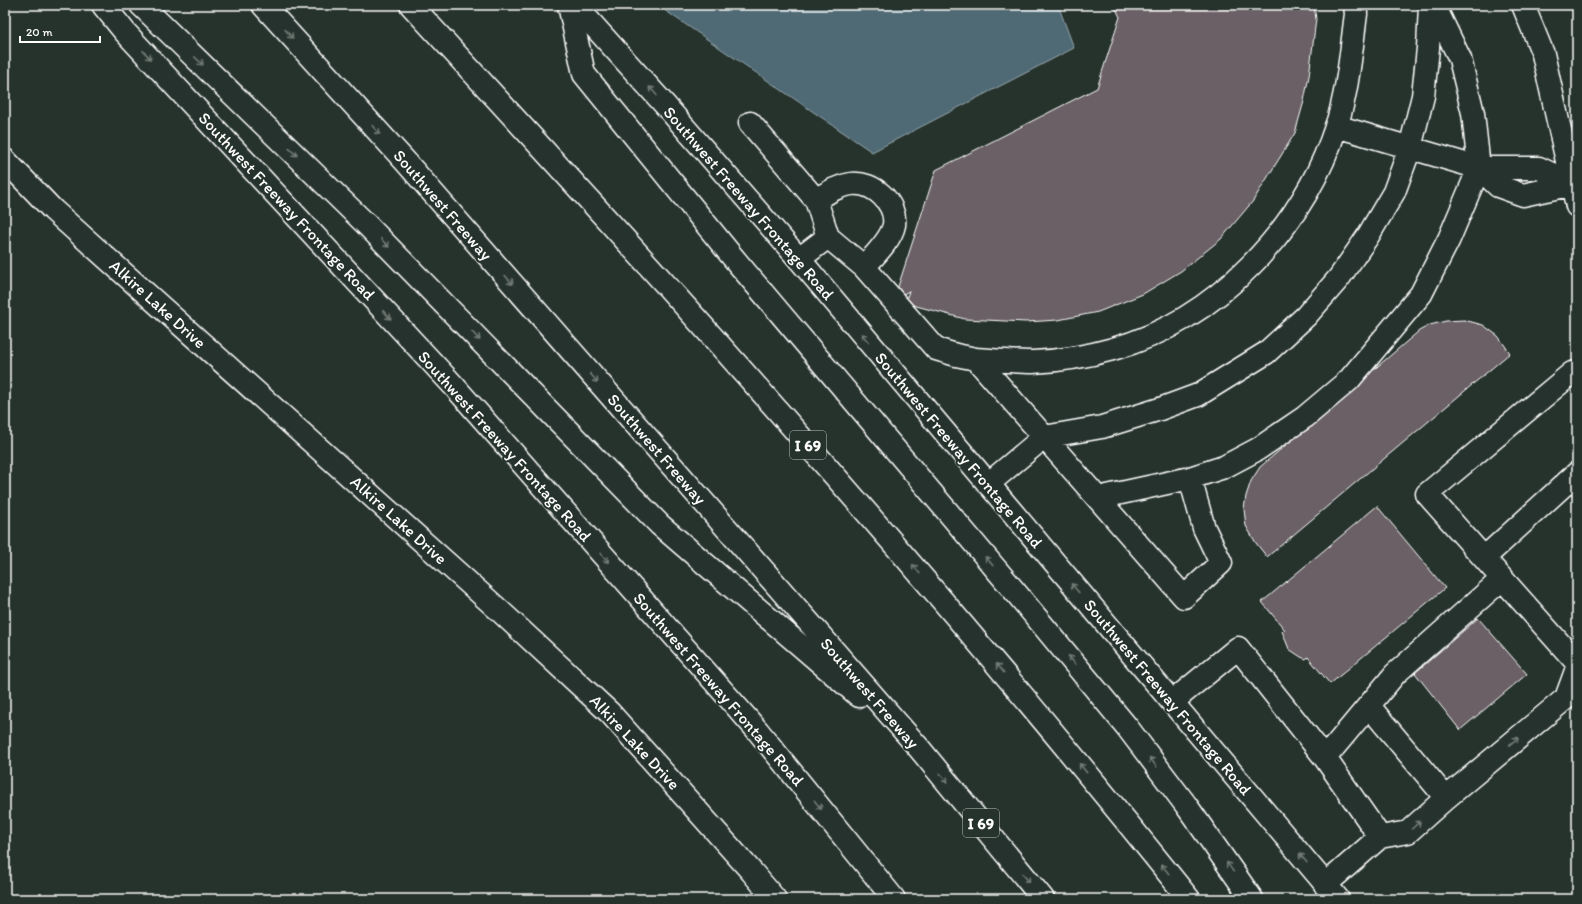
<svg xmlns="http://www.w3.org/2000/svg" width="1582" height="904" font-family="Itim,sans-serif">
  <rect width="100%" height="100%" fill="#26332d"/>
  <filter id="ink" filterUnits="userSpaceOnUse"><feTurbulence type="fractalNoise" baseFrequency=".025" numOctaves="2"/><feDisplacementMap in="SourceGraphic" scale="8" xChannelSelector="R" yChannelSelector="G"/><feConvolveMatrix kernelMatrix="1 2 1 2 8 2 1 2 1" color-interpolation-filters="sRGB"/></filter>
  <g filter="url(#ink)">
    <path fill="#506a75" stroke="#96a6ac" d="M657 5H1058L1074 48 872 152Z"/>
    <path fill="#6a6066" stroke="#fff" d="M1114 5H1314L1316 19 1309 76 1304 101 1295 133 1253 201 1221 239 1181 271 1143 294 1098 312 1058 320 1026 322 965 319 905 303 909 291 894 299 936 170 1097 88 1120 17Z
      M1464 320 1483 325 1498 336 1510 353 1267 557 1256 543 1246 526 1244 509 1246 496 1251 481 1260 467 1419 331 1430 325 1446 321Z
      M1377 506 1445 588 1330 684 1308 657 1306 659 1301 657 1289 649 1282 631 1285 630 1262 602Z
      M1478 618 1527 674 1460 730 1415 673Z"/>
    <g fill="none" stroke-linecap="round" stroke-linejoin="round">
      <defs>
        <path id="minor" d="M1523 5 1543 54 1577 206
          M750 123 816 200 828 237
          M1336 126 1479 168
          M5 160 53 210 500 611 610 713 752 872 775 899
          M1479 168H1539L1573 184 1523 195 1498 186Z
          M816 200C827 193 837 186 851 184 873 181 897 203 894 225 891 240 874 256 864 267
          M799 259 828 237 864 267 936 349 956 355 976 359 1184 597 1221 563 1204 528 1190 478
          M976 359C994 360 1014 362 1033 362 1059 361 1088 356 1113 349 1217 320 1303 228 1336 127 1348 91 1351 51 1356 14L1355 5
          M1577 372 1572 373 1427 494 1577 663
          M988 484 1044 437 1102 427 1160 409 1198 395 1266 353 1306 316 1339 278 1368 236 1394 192 1410 148 1423 96 1428 48 1430 5
          M1098 498 1190 478 1224 467 1258 449 1305 417 1349 380 1421 294 1449 239 1479 168 1473 113 1460 59 1434 5
          M1484 558 1577 473
          M1172 702 1238 648 1325 758 1380 837 1325 885
          M1369 706 1446 798
          M1325 758 1395 674 1502 579
          M1380 837 1408 832 1446 798 1566 698 1577 668"/>
        <path id="major" d="M103 5 125 32 454 386 758 731 894 899
          M575 5 665 105 799 259 1338 899"/>
        <path id="highway" d="M141 5 367 225 660 525 859 696
          M263 5 405 161 919 748 1043 899
          M411 5C544 150 677 295 806 443 937 592 1065 744 1189 899
          M569 5 584 74 731 255 1017 594 1127 727 1186 805 1252 899"/>
      </defs>
      <use href="#minor" stroke="#fff" stroke-width="25"/>
      <use href="#major" stroke="#fff" stroke-width="25"/>
      <use href="#highway" stroke="#fff" stroke-width="25"/>
      <use href="#minor" stroke="#26332d" stroke-width="22"/>
      <use href="#major" stroke="#26332d" stroke-width="22"/>
      <use href="#highway" stroke="#26332d" stroke-width="22"/>
    </g>
    <defs><path id="oneway-shaft" d="M-6 0H5M1.5-3L5.5 0L1.5 3" fill="none" stroke-width="1.6" stroke-linecap="round" stroke-linejoin="round"/></defs>
    <g stroke="#727a76">
      <use href="#oneway-shaft" transform="translate(289 34) rotate(48)"/>
      <use href="#oneway-shaft" transform="translate(147 55) rotate(47)"/>
      <use href="#oneway-shaft" transform="translate(199 61) rotate(44)"/>
      <use href="#oneway-shaft" transform="translate(653 91) rotate(-132)"/>
      <use href="#oneway-shaft" transform="translate(376 130) rotate(48)"/>
      <use href="#oneway-shaft" transform="translate(293 152) rotate(44)"/>
      <use href="#oneway-shaft" transform="translate(385 243) rotate(46)"/>
      <use href="#oneway-shaft" transform="translate(509 280) rotate(49)"/>
      <use href="#oneway-shaft" transform="translate(387 315) rotate(47)"/>
      <use href="#oneway-shaft" transform="translate(476 336) rotate(46)"/>
      <use href="#oneway-shaft" transform="translate(865 338) rotate(-130)"/>
      <use href="#oneway-shaft" transform="translate(594 378) rotate(49)"/>
      <use href="#oneway-shaft" transform="translate(605 558) rotate(49)"/>
      <use href="#oneway-shaft" transform="translate(989 561) rotate(-130)"/>
      <use href="#oneway-shaft" transform="translate(916 569) rotate(-130)"/>
      <use href="#oneway-shaft" transform="translate(1075 588) rotate(-130)"/>
      <use href="#oneway-shaft" transform="translate(1072 660) rotate(-129)"/>
      <use href="#oneway-shaft" transform="translate(1000 668) rotate(-130)"/>
      <use href="#oneway-shaft" transform="translate(1514 741) rotate(-40)"/>
      <use href="#oneway-shaft" transform="translate(1153 762) rotate(-127)"/>
      <use href="#oneway-shaft" transform="translate(1083 768) rotate(-129)"/>
      <use href="#oneway-shaft" transform="translate(944 778) rotate(50)"/>
      <use href="#oneway-shaft" transform="translate(818 805) rotate(51)"/>
      <use href="#oneway-shaft" transform="translate(1416 825) rotate(-42)"/>
      <use href="#oneway-shaft" transform="translate(1303 858) rotate(-130)"/>
      <use href="#oneway-shaft" transform="translate(1230 867) rotate(-125)"/>
      <use href="#oneway-shaft" transform="translate(1165 869) rotate(-129)"/>
      <use href="#oneway-shaft" transform="translate(1026 878) rotate(50)"/>
    </g>
  </g>
  <g text-anchor="middle" dominant-baseline="central" stroke-width="4" stroke-linejoin="round" paint-order="stroke">
    <g fill="#26332d" stroke="#bec2c0" stroke-width="1">
      <rect x="790" y="431" width="36" height="28" rx="3"/>
      <rect x="963" y="809" width="36" height="28" rx="3"/>
    </g>
    <g font-size="16" font-weight="bold" fill="#fff">
      <text x="808" y="445">I 69</text>
      <text x="981" y="823">I 69</text>
    </g>
    <g font-size="17" fill="#fff" stroke="#26332d">
      <text transform="translate(749 203) rotate(49)">Southwest Freeway Frontage Road</text>
      <text transform="translate(443 205) rotate(49)">Southwest Freeway</text>
      <text transform="translate(287 206) rotate(47)">Southwest Freeway Frontage Road</text>
      <text transform="translate(158 304) rotate(42)">Alkire Lake Drive</text>
      <text transform="translate(505 446) rotate(48)">Southwest Freeway Frontage Road</text>
      <text transform="translate(657 449) rotate(49)">Southwest Freeway</text>
      <text transform="translate(959 450) rotate(50)">Southwest Freeway Frontage Road</text>
      <text transform="translate(399 520) rotate(42)">Alkire Lake Drive</text>
      <text transform="translate(719 689) rotate(49)">Southwest Freeway Frontage Road</text>
      <text transform="translate(870 693) rotate(49)">Southwest Freeway</text>
      <text transform="translate(1168 697) rotate(50)">Southwest Freeway Frontage Road</text>
      <text transform="translate(635 742) rotate(47)">Alkire Lake Drive</text>
    </g>
  </g>
  <rect width="1582" height="904" fill="none" stroke="#26332d" stroke-width="20"/>
  <rect x="10" y="10" width="1562" height="884" fill="none" stroke="#fff" stroke-width="1.5" filter="url(#ink)"/>
  <path d="M20 36v6h80v-6" fill="none" stroke="#ffffff" stroke-width="2"/>
  <text x="26" y="36" font-size="12" fill="#ffffff" stroke="#26332d" stroke-width="3" paint-order="stroke">20 m</text>
</svg>
